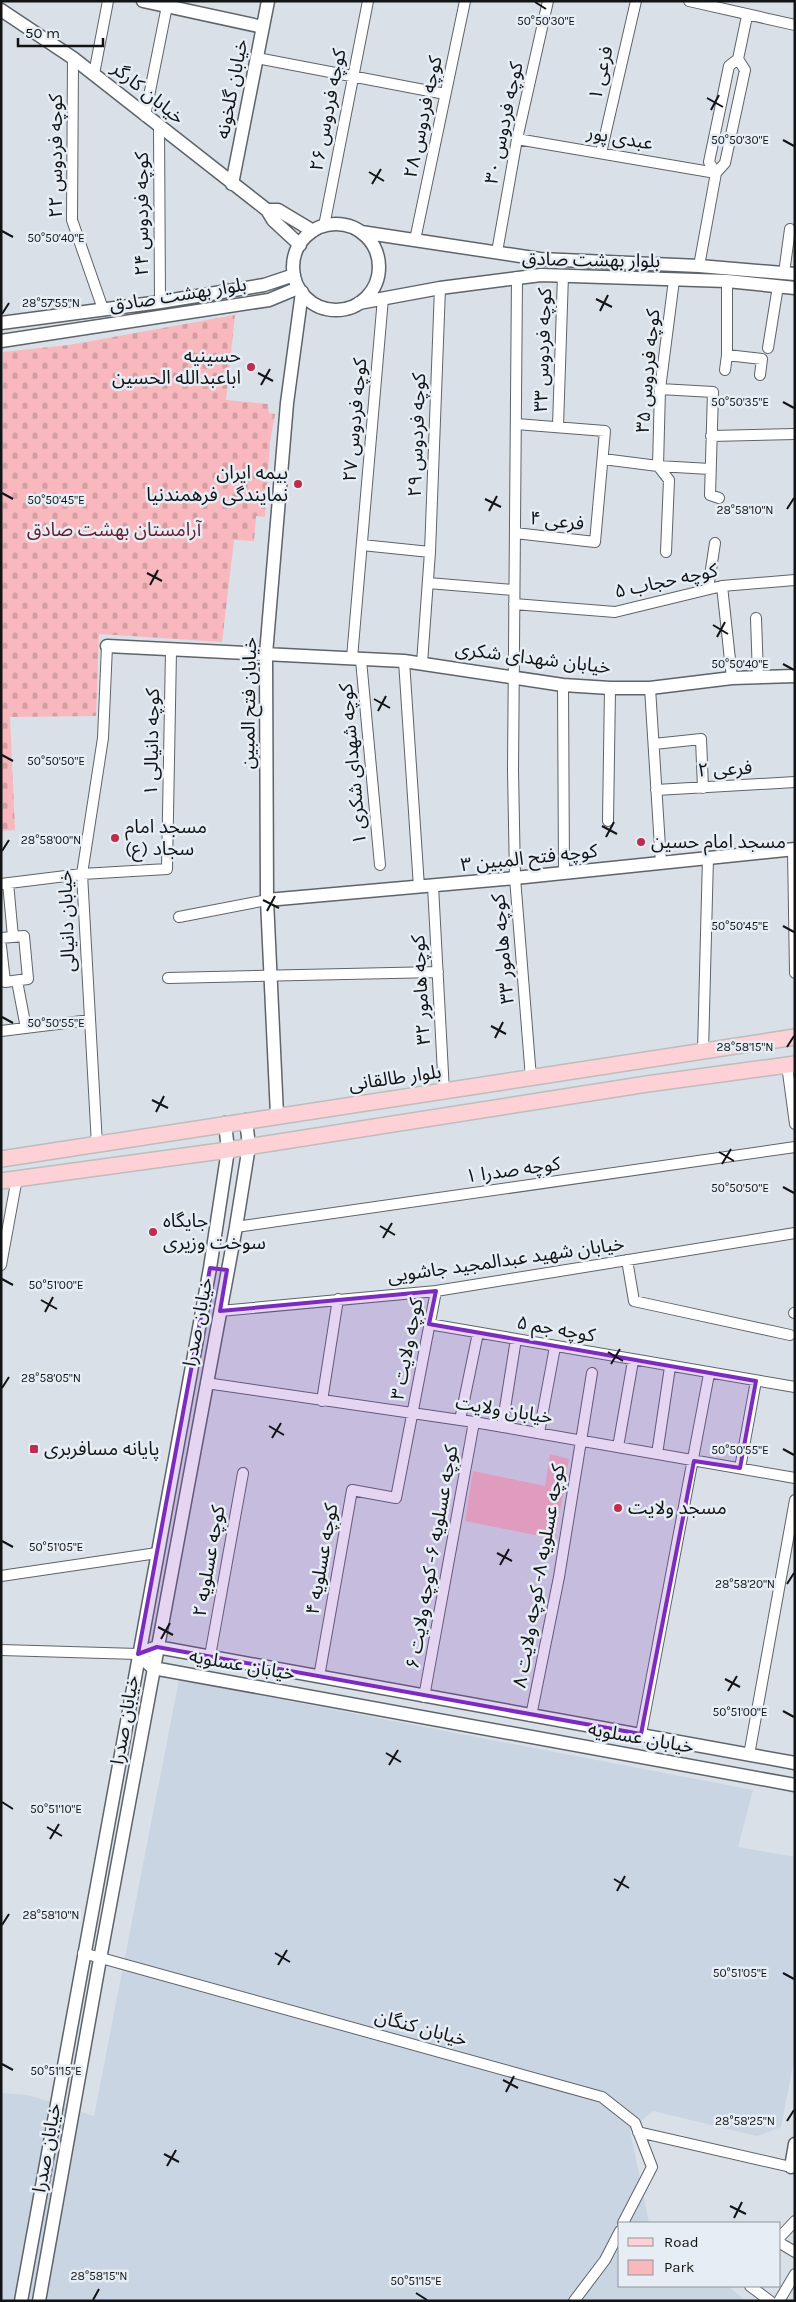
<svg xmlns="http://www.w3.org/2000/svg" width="796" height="2302" font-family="Karla,'Noto Sans Arabic',sans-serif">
  <defs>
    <pattern id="cemetery-stones" width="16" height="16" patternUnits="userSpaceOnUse" patternTransform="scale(1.25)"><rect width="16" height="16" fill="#f9b8be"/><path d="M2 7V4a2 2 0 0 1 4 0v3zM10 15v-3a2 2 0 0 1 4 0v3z" fill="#d49da2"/></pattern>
  </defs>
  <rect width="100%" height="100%" fill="#d9e0e7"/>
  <path fill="#c9d5e2" d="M179 1680 753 1790 738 1847 795 1857V2056L781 2127 757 2136 653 2111 630 2130 649 2223H620V2286H728L746 2301H1V2093L28 2095 94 2116Z"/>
  <path fill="url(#cemetery-stones)" d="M235 315 226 400 268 404 269 413 275 414 270 442 265 517 256 516 254 541 234 540 222 642 99 634 96 716 10 717 15 830 1 831 3 352 69 345Z"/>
  <path fill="#f9b8be" d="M550 1454 569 1459 555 1539 465 1521 473 1471 545 1486Z"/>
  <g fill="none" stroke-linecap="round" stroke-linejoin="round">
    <defs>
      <path id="minor" d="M689 1 795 25
        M73 58 72 220 103 309
        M257 58 445 94
        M94 74 108 1
        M145 116 167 6
        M159 126 160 302
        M517 139 716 173
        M601 153 636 1
        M716 173 709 162 729 66 738 59
        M324 226 368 1
        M415 240 465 1
        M497 252 517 139 548 1
        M699 266 716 173 725 163 745 70 738 59 747 16
        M784 273 790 229
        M517 277 513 770 515 878 531 1078
        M768 348 778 286
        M727 355 762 359 760 375
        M725 370 727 355V281
        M660 389 713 392 710 495 719 498
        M558 426 563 275
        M711 436 795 434
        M603 459 658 466 710 469
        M658 466 660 389 674 280
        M658 466 669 480 666 552
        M515 533 595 542 605 431 516 424
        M362 545 430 552
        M428 583 514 590
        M722 586 732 678
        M708 589 715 543
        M514 604 615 612 722 586 795 580
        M756 618 758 676
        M352 658 383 298
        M361 660 380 865
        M404 661 419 887
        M422 663 430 552 440 288
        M563 685 564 873
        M650 688 661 863
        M654 744 701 739 703 788
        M656 790 795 782
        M608 821 610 688
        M793 849 795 973
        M8 883 13 937
        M1 884 82 874 167 869 171 650
        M433 886 444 1092
        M179 917 267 900
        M1 938 24 936 28 979 5 982 1 946
        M168 978 438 972
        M17 981 26 1028
        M1 1031 90 1020
        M703 1051 708 857
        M787 1065 795 1124
        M97 1145 82 874 103 738 107 646
        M236 1227 795 1147
        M627 1260 634 1301 790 1335
        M1 1265 17 1178
        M220 1311 436 1291 795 1233
        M794 1313H795
        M429 1324 795 1387
        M206 1383 474 1422 795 1478
        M322 1401 338 1299
        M460 1420 478 1333
        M502 1427 516 1339
        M539 1433 555 1347
        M618 1447 633 1361
        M657 1454 670 1367
        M740 1468 756 1381
        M1 1576 157 1553
        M1 1650 138 1654
        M210 1656 243 1473
        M319 1677 352 1490 396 1498 436 1291
        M424 1697 474 1422
        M531 1716 559 1577 592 1373
        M641 1734 709 1374
        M749 1755 795 1500
        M83 1953 602 2097 635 2123 652 2167 623 2223
        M638 2132 791 2167
        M780 2237 795 2221
        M780 2243 795 2252
        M750 2286 770 2301
        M574 2301 605 2260 620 2231
        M779 2301 795 2274"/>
      <path id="tertiary" d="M143 1 263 27
        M1 10 73 58 267 210 273 220 300 245
        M232 184 268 1
        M267 210H278L313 231
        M293 267a43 43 0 1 1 86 0a43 43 0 1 1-86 0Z
        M361 232 540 259 699 266 795 274
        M359 303 440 288 541 275 727 281 795 288
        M1 323 160 302 264 285 294 275
        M1 341 269 300 298 288
        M107 646 404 661 563 685 610 688H650L732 678 795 676
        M267 900 515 878 795 849
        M277 1115 267 900 266 654 287 403 302 292
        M795 1763 157 1647 138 1654 153 1668 795 1785
        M791 2167 795 2144
        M21 2301 210 1268 228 1150 225 1123
        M39 2301 100 1959 236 1227 249 1146 246 1120"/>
      <path id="primary" d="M1 1159 795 1037
        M1 1181 228 1150 647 1084 795 1064"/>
    </defs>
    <use href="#minor" stroke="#5e646a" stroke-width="12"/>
    <use href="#tertiary" stroke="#5e646a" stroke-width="15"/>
    <use href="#primary" stroke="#bcbdbd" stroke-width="18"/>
    <use href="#minor" stroke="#fff" stroke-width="10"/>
    <use href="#tertiary" stroke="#fff" stroke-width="12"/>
    <use href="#primary" stroke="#fdd1d6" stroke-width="15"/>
  </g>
  <path fill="#7b2cbf" fill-opacity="0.2" stroke="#7b2cbf" stroke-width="4" stroke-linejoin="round" d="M210 1268 227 1270 220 1311 436 1291 429 1324 756 1381 740 1468 694 1461 641 1734 157 1647 138 1654Z"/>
  <path fill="none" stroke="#111315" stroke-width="2" d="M535 2 546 9M707 98 723 107M711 110 719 95M783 140 794 146M369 172 384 181M372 184 381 169M2 231 13 237M596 299 612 307M600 311 608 295M2 314 9 303M258 373 273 381M261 385 270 369M783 402 794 408M2 493 13 499M485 499 501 507M787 509 794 498M489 511 497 496M147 573 162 581M150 585 158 570M713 625 728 634M717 637 725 622M783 664 794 670M374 699 390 708M378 711 386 696M2 755 13 761M602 826 617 834M606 837 614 822M2 851 9 840M263 900 279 908M267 911 275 896M783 926 794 932M2 1017 13 1023M491 1026 506 1034M495 1038 503 1022M787 1047 794 1036M152 1100 168 1108M156 1112 164 1096M719 1152 734 1161M722 1164 731 1149M783 1187 794 1193M380 1226 395 1235M383 1238 392 1223M2 1279 13 1285M41 1300 57 1309M45 1312 53 1297M608 1352 623 1361M611 1364 620 1349M2 1388 9 1377M269 1426 284 1435M272 1438 281 1423M783 1449 794 1455M2 1541 13 1547M497 1553 512 1561M500 1565 509 1549M787 1584 794 1573M158 1627 173 1635M161 1639 170 1623M725 1679 740 1687M728 1691 737 1676M783 1711 794 1717M386 1753 401 1762M389 1765 398 1750M2 1802 13 1809M47 1827 62 1836M50 1839 59 1824M614 1879 629 1888M617 1891 625 1876M2 1925 9 1914M275 1953 290 1962M278 1965 287 1950M783 1973 794 1979M2 2064 13 2070M503 2080 518 2088M506 2092 514 2076M787 2121 794 2110M164 2154 179 2162M167 2166 176 2150M730 2206 746 2214M734 2218 742 2202M416 2293 427 2300M93 2300 99 2289"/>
  <g fill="#be2d4f" stroke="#e6edf4" stroke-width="2">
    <circle cx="251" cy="367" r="5"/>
    <circle cx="298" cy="484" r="5"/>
    <circle cx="115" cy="838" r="5"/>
    <circle cx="641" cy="842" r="5"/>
    <circle cx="153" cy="1232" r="5"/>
    <rect x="29" y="1444" width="10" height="10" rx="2.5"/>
    <circle cx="618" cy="1508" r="5"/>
  </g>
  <g text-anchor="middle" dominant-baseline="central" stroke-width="5" stroke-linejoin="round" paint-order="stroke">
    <g font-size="19" fill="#111315" stroke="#e6edf4">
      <text transform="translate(601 73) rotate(-77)">فرعی ۱</text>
      <text transform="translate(232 89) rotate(-79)">خیابان گلخونه</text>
      <text transform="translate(148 93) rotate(39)">خیابان کارگر</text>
      <text transform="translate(328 110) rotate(-79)">کوچه فردوس ۲۶</text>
      <text transform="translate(423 117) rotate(-78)">کوچه فردوس ۲۸</text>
      <text transform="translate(504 123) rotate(-78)">کوچه فردوس ۳۰</text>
      <text transform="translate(620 138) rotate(10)">عبدی پور</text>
      <text transform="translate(56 156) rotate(-90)">کوچه فردوس ۲۲</text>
      <text transform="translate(142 214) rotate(-90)">کوچه فردوس ۲۴</text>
      <text transform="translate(591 260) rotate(1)">بلوار بهشت صادق</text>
      <text transform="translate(178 295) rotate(-9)">بلوار بهشت صادق</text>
      <text transform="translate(543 350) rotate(-88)">کوچه فردوس ۳۳</text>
      <text transform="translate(648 371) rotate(-85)">کوچه فردوس ۳۵</text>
      <text transform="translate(355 420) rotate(-85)">کوچه فردوس ۲۷</text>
      <text transform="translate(417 435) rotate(-88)">کوچه فردوس ۲۹</text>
      <text transform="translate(557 521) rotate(6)">فرعی ۴</text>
      <text transform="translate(666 581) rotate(-12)">کوچه حجاب ۵</text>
      <text transform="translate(533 658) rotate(7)">خیابان شهدای شکری</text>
      <text transform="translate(249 703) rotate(-89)">خیابان فتح المبین</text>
      <text transform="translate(152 742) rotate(-89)">کوچه دانیالی ۱</text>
      <text transform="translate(353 764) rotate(-95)">کوچه شهدای شکری ۱</text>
      <text transform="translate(725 769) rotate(-3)">فرعی ۲</text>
      <text transform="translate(529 858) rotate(-6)">کوچه فتح المبین ۳</text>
      <text transform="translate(67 921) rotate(-92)">خیابان دانیالی</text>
      <text transform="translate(503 949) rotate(-95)">کوچه هامور ۳۳</text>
      <text transform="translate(421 990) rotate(-93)">کوچه هامور ۳۲</text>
      <text transform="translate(395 1078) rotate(-8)">بلوار طالقانی</text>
      <text transform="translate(513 1170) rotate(-8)">کوچه صدرا ۱</text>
      <text transform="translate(506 1260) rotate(-8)">خیابان شهید عبدالمجید جاشویی</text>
      <text transform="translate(198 1322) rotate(-79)">خیابان صدرا</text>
      <text transform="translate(556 1329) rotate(10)">کوچه جم ۵</text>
      <text transform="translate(407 1349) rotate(-79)">کوچه ولایت ۳</text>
      <text transform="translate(504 1410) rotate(9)">خیابان ولایت</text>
      <text transform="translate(432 1557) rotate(-80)">کوچه عسلویه ۶- کوچه ولایت ۶</text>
      <text transform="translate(322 1559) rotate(-80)">کوچه عسلویه ۴</text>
      <text transform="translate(209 1561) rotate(-80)">کوچه عسلویه ۲</text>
      <text transform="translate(539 1576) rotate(-80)">کوچه عسلویه ۸- کوچه ولایت ۸</text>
      <text transform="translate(242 1665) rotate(10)">خیابان عسلویه</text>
      <text transform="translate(125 1720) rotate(-80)">خیابان صدرا</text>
      <text transform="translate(641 1738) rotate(10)">خیابان عسلویه</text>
      <text transform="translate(421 2028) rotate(15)">خیابان کنگان</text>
      <text transform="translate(47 2148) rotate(-80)">خیابان صدرا</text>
    </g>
    <g font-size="19" fill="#111315" stroke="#e6edf4" text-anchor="start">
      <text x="241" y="356" text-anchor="end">حسینیه<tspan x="241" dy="22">اباعبدالله الحسین</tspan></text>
      <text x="288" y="473" text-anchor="end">بیمه ایران<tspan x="288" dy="22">نمایندگی فرهمندنیا</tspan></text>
      <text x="125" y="827">مسجد امام<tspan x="125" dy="22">سجاد (ع)</tspan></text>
      <text x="651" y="842">مسجد امام حسین</text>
      <text x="163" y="1221">جایگاه<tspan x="163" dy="22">سوخت وزیری</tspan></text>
      <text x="44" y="1449">پایانه مسافربری</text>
      <text x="628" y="1508">مسجد ولایت</text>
    </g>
    <g font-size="19" fill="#6b1b2c" stroke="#e6edf4">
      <text x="114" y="530">آرامستان بهشت صادق</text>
    </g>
  </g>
  <g font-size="12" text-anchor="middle" fill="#111315" stroke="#e6edf4" stroke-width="5" stroke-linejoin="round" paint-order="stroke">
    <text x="546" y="25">50°50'30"E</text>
    <text x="740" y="144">50°50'30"E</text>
    <text x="56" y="242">50°50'40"E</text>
    <text x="51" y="307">28°57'55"N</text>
    <text x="740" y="406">50°50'35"E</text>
    <text x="56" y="504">50°50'45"E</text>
    <text x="745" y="514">28°58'10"N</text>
    <text x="740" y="668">50°50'40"E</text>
    <text x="56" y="765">50°50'50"E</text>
    <text x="51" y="844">28°58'00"N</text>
    <text x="740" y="930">50°50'45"E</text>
    <text x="56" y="1027">50°50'55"E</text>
    <text x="745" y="1051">28°58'15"N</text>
    <text x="740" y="1192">50°50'50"E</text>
    <text x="56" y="1289">50°51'00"E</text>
    <text x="51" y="1382">28°58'05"N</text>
    <text x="740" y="1454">50°50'55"E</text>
    <text x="56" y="1551">50°51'05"E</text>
    <text x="745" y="1588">28°58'20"N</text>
    <text x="740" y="1716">50°51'00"E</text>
    <text x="56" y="1813">50°51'10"E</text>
    <text x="51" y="1919">28°58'10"N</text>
    <text x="740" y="1977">50°51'05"E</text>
    <text x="56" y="2075">50°51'15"E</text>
    <text x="745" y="2125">28°58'25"N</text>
    <text x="99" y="2280">28°58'15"N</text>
    <text x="416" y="2285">50°51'15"E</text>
  </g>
  <rect width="796" height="2302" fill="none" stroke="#111315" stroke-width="5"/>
  <rect x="618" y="2222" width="162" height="65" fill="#e6edf4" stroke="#91969b"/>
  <rect x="628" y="2238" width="25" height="8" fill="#fdd1d6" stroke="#91969b"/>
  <text x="664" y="2247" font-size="15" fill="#111315">Road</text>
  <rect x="628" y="2260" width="25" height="15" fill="#f9b8be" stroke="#91969b"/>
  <text x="664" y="2272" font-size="15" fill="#111315">Park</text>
  <path d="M18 38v8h85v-8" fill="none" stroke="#111315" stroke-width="2.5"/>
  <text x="25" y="38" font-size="15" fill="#111315" stroke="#e6edf4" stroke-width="4" paint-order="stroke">50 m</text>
</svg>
